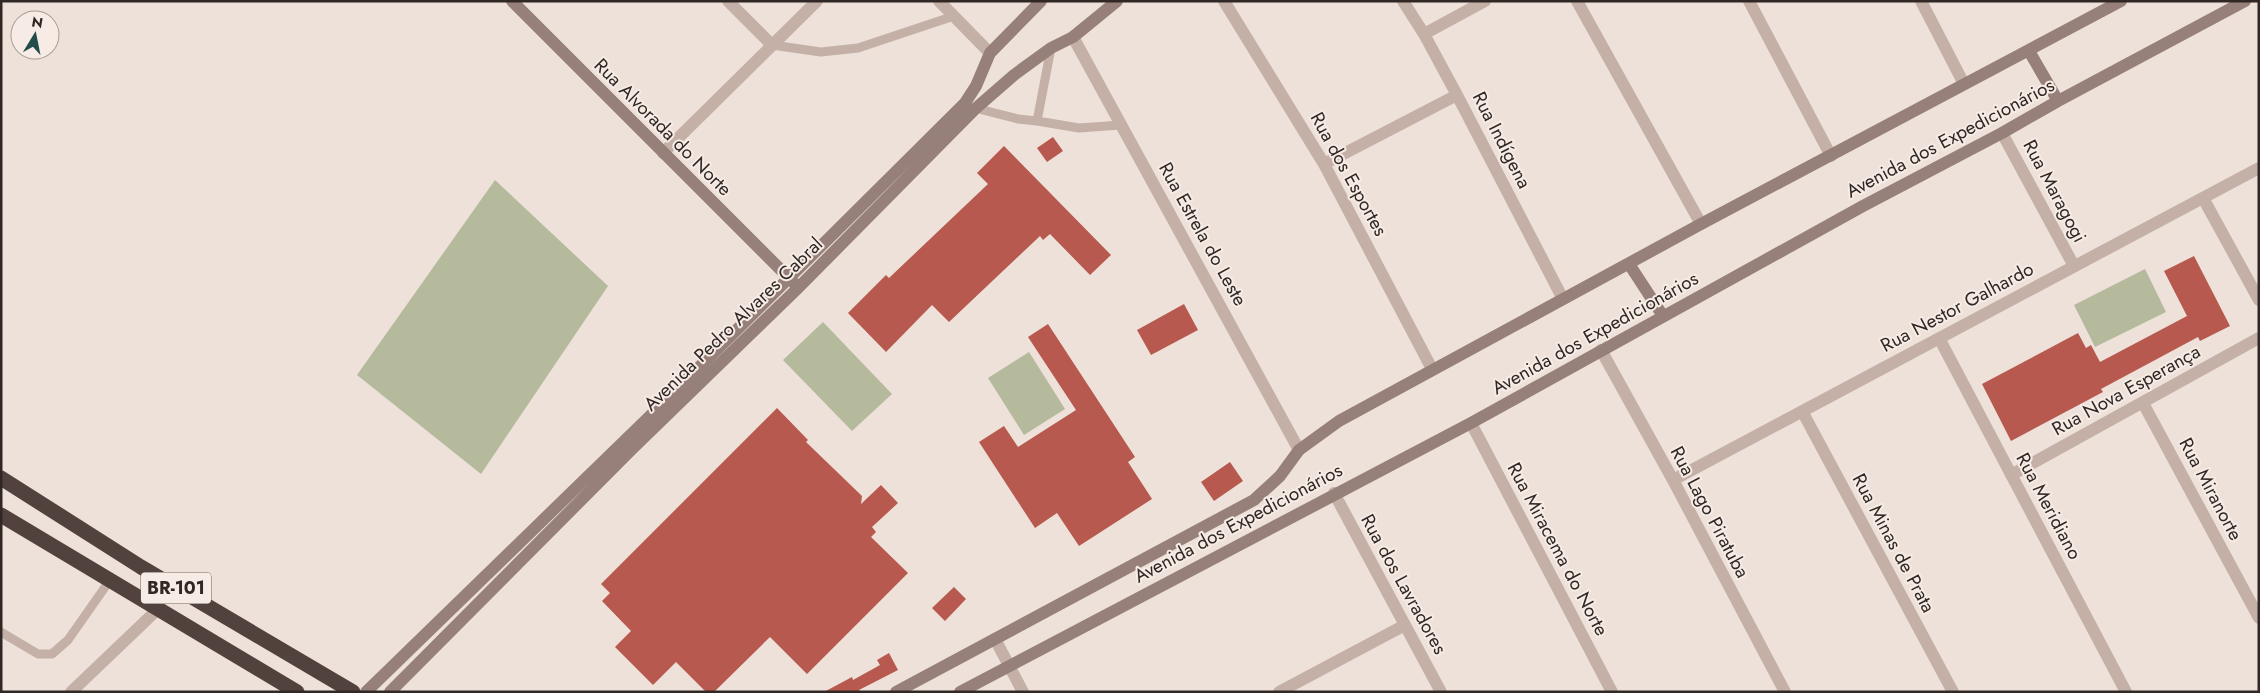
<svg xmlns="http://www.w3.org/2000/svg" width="2260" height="693" font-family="Jost,sans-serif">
  <rect width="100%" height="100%" fill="#ede1d9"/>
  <path fill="#b4ba9b" d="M495 180 608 286 481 474 357 375Z
    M2145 269 2166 312 2095 347 2074 305Z
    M823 322 892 394 852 431 783 360Z
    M1029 352 1065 409 1024 435 988 378Z"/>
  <path fill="#b7594e" d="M1053 137 1063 151 1047 162 1037 148Z
    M1004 146 1111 255 1090 275 1050 234 1043 240 1040 236 949 322 932 305 886 352 848 313 886 275 889 278 988 184 977 173Z
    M2194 256 2230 326 2200 341 2198 337 2101 389 2103 392 2011 441 1982 384 2078 333 2086 348 2091 345 2100 362 2187 316 2164 271Z
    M1184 304 1198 330 1151 355 1137 330Z
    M1048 324 1135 457 1128 462 1152 499 1079 546 1057 513 1035 528 979 442 1004 426 1018 447 1076 410 1028 337Z
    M777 408 808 440 806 442 862 496 861 504 881 485 898 503 872 527 876 532 871 537 908 573 807 674 770 637 714 692H706L676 662 653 685 615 647 631 631 602 601 610 593 601 584Z
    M1230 462 1243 481 1214 501 1201 482Z
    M954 587 966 599 945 621 932 608Z
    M889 653 898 670 859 690 860 692H824L852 677 853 680 880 665 877 660Z"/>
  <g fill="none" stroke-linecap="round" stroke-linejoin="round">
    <path stroke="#c4b0a7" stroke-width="9" d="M772 45 821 52 858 48 954 16
      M971 107 1018 119 1037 121 1051 48
      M1037 121 1079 128 1121 125
      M1 632 38 654H52L68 640 110 580"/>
    <path stroke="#c4b0a7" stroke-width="12" d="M728 1 772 45
      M939 1 990 53
      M1224 1 1324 164 1432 369
      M1403 1 1424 34 1457 95 1563 299
      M1577 1 1701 224
      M1749 1 1831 156
      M1921 1 1964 84
      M1424 34 1485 1
      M1073 37 1299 450
      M2002 133 2074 266
      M663 153 817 1
      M1324 164 1457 95
      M2203 198 2259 300
      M1939 338 2126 692
      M1601 350 1673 480 1785 692
      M2143 403 2259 618
      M1802 411 1953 692
      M1471 423 1612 692
      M2011 475 2259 338
      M1673 480 2259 168
      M1334 493 1441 692
      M995 639 1023 692
      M71 692 158 609
      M1279 692 1405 625"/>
    <path stroke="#978079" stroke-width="12" d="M512 1 795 284
      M2029 51 2058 101
      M1629 264 1663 316
      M366 692 649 417 965 103 976 86 990 53 1041 1
      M390 692 632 449 798 288 975 109 1014 75 1051 48 1073 37 1117 1
      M896 692 1254 500 1280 476 1299 450 1339 421 1701 224 2121 1
      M960 692 1471 423 1863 206 2002 133 2058 101 2245 1"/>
    <path stroke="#51423e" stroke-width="15" d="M1 478 141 567 353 692
      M1 515 297 692"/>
  </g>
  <g text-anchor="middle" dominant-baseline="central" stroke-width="4" stroke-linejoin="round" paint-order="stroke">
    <rect fill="#f6ece5" stroke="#6c635f" stroke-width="1" x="141" y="572.5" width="70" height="31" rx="4"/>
    <g font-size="18" font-weight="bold" fill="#312826">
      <text x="176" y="588">BR-101</text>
    </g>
    <g font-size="19" fill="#312826" stroke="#f6ece5">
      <text transform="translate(663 127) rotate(45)">Rua Alvorada do Norte</text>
      <text transform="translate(1950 138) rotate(-28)">Avenida dos Expedicionários</text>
      <text transform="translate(1502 140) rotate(63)">Rua Indígena</text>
      <text transform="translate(1349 174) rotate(61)">Rua dos Esportes</text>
      <text transform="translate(2055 191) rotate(62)">Rua Maragogi</text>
      <text transform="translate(1203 234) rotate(61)">Rua Estrela do Leste</text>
      <text transform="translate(1957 307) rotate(-28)">Rua Nestor Galhardo</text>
      <text transform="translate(733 324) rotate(-44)">Avenida Pedro Alvares Cabral</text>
      <text transform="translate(1595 333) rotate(-29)">Avenida dos Expedicionários</text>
      <text transform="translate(2126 390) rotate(-29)">Rua Nova Esperança</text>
      <text transform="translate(2211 489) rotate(62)">Rua Miranorte</text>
      <text transform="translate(2049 506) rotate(62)">Rua Meridiano</text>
      <text transform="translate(1710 512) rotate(62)">Rua Lago Piratuba</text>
      <text transform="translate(1238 523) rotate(-28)">Avenida dos Expedicionários</text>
      <text transform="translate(1894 543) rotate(62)">Rua Minas de Prata</text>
      <text transform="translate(1558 549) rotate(62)">Rua Miracema do Norte</text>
      <text transform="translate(1404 584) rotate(61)">Rua dos Lavradores</text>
    </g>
  </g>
  <rect width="2260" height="693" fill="none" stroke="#312826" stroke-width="5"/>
  <g transform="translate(35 35) rotate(10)"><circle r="24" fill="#f6ece5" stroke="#a79e99"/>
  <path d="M0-4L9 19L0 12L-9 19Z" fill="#214d4a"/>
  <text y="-8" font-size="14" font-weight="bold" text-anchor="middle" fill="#312826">N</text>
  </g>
</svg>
